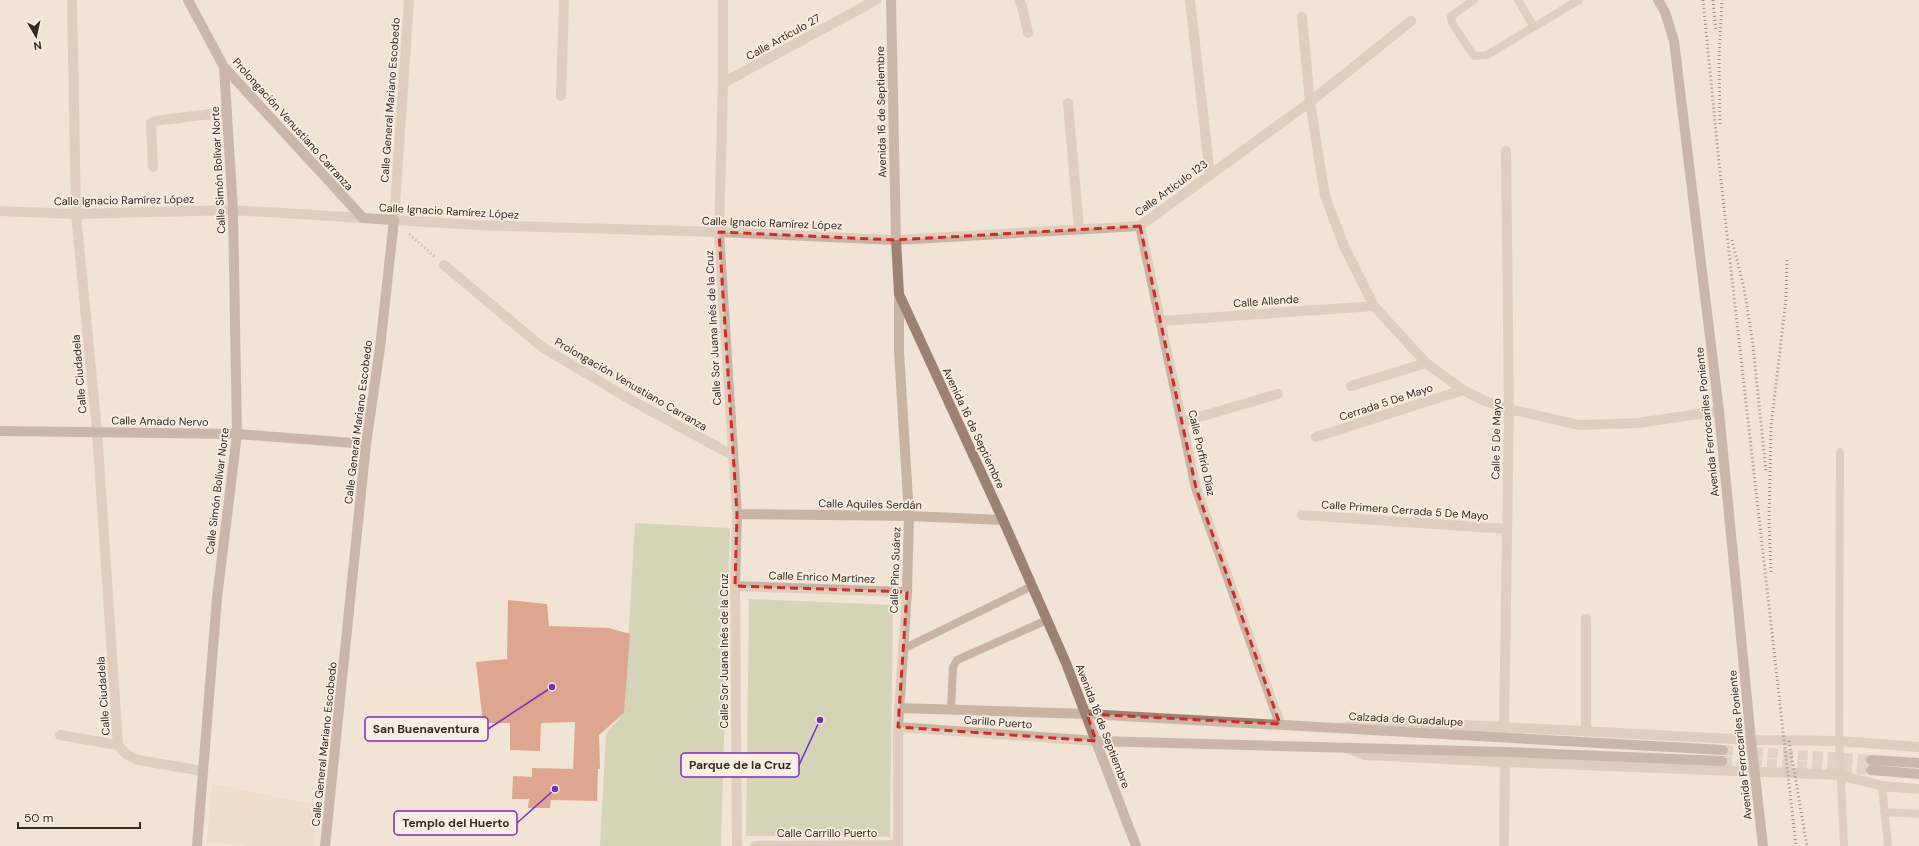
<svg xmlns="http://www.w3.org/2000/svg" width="1919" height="846" font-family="'DM Sans',sans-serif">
  <rect width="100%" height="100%" fill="#f1e4d6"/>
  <path fill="#b3c096" d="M635 523 730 528 721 846H600L606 734 624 713Z
    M749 599 893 605 890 837 746 836Z"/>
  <path fill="#ead5bc" d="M212 784 317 805 314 846H251L207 842Z"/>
  <path fill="#ca5b3b" d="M508 600 547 604 549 626 609 628 630 634 624 713 599 735 600 769H598L597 801 551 800 550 808H528L529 799H512L513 776 532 777V768L573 769 575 722 541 723 540 751 510 750V723H483L476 662 507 659Z"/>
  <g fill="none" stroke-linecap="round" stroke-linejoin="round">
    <path stroke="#cbbfb3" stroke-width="10" stroke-dasharray="10 5" stroke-linecap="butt" d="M1723 750 1871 760
      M1722 761 1871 770"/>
    <path stroke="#b59d8c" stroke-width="2.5" stroke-dasharray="2 2" stroke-linecap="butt" d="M409 234 435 257"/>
    <path stroke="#c9b3a2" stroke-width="8" d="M1474 0 1451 16 1452 23 1474 56 1487 55 1579 0
      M1518 0 1534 27
      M1840 452 1839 741 1844 846
      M903 649 1032 586
      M951 709 953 667 957 660 1047 620
      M1882 786 1888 846
      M1884 812 1919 814"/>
    <path stroke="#c9b3a2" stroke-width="10" d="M72 0 76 214 97 431 118 745 126 754 138 760 203 771
      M409 0 394 220 476 225 719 232 896 240 1140 226 1310 102 1411 21
      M723 0V83L719 232 737 514 735 586 737 846
      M1019 0 1022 6 1028 33
      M1190 0 1210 175
      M1302 17 1310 102 1325 196 1344 246 1374 306 1426 363 1463 390 1485 401 1509 409 1579 425 1638 423 1719 411
      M723 83 876 0
      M561 96 564 0
      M1068 103 1079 229
      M153 167 151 123 155 121 227 112
      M0 211 76 214 233 210 363 218
      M1140 226 1196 488 1280 724
      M444 265 542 347 631 400 732 455
      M1160 321 1374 306
      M1351 386 1426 363
      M1182 422 1278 394
      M1316 437 1463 390
      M737 514 909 516 1003 520
      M1302 515 1507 529
      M735 586 907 592
      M900 708 1087 714
      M898 727 1096 741
      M1342 728 1371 720 1751 740 1839 741 1919 747
      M1504 728 1509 409 1506 151
      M1586 732V619
      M60 735 118 745
      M1347 748 1365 755 1505 762 1840 775 1882 786 1919 789
      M755 846 898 845
      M898 846V727L907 592 909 516 899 351V294
      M1504 846 1505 762"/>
    <path stroke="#9d8273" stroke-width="10" d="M188 0 224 67 363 218 394 220 380 348 366 444 325 846
      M891 0 896 240 899 294 1003 520 1066 663 1136 846
      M1658 0 1665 12 1674 41 1719 411 1751 740 1763 846
      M0 431 237 434 366 444
      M1087 714 1723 750
      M1096 741 1505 752 1722 761
      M1871 760 1919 763
      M1871 770 1919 774
      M197 846 217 598 237 434 233 210 224 67"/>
    <path stroke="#332925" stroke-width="3" stroke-dasharray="1 3" stroke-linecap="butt" d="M1703 0 1719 163 1796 846
      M1713 0 1716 32
      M1720 124 1719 58 1722 0
      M1732 240 1744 288 1753 345 1766 472
      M1771 572 1769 522 1771 427 1786 299 1787 257
      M1789 741 1807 846"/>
  </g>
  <path d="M0 0H1919V846H0ZM1140 226 1196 488 1280 724 1087 714 1096 741 898 727 907 592 735 586 737 514 719 232 896 240Z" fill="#f1e4d6" fill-opacity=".55" fill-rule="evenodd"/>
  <path fill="none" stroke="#d62828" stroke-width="3" stroke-dasharray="8 5" stroke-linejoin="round" d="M1140 226 1196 488 1280 724 1087 714 1096 741 898 727 907 592 735 586 737 514 719 232 896 240Z"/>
  <g text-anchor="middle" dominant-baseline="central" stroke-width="3.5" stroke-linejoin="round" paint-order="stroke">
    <g font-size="11" fill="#332925" stroke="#f9eee2">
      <text transform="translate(783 37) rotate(-29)">Calle Artículo 27</text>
      <text transform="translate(390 100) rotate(-86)">Calle General Mariano Escobedo</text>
      <text transform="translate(881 112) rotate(-91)">Avenida 16 de Septiembre</text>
      <text transform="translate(293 124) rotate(48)">Prolongación Venustiano Carranza</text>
      <text transform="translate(218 170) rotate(-93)">Calle Simón Bolívar Norte</text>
      <text transform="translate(1171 188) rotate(-36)">Calle Artículo 123</text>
      <text transform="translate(124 200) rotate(-1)">Calle Ignacio Ramírez López</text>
      <text transform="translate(449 211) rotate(3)">Calle Ignacio Ramírez López</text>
      <text transform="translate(772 223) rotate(2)">Calle Ignacio Ramírez López</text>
      <text transform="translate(1266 301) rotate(-4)">Calle Allende</text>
      <text transform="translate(713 328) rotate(-93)">Calle Sor Juana Inés de la Cruz</text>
      <text transform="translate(79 374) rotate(-95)">Calle Ciudadela</text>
      <text transform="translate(631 384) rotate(30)">Prolongación Venustiano Carranza</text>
      <text transform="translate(1386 402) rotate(-18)">Cerrada 5 De Mayo</text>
      <text transform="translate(160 421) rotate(1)">Calle Amado Nervo</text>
      <text transform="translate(358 422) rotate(-83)">Calle General Mariano Escobedo</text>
      <text transform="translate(1707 422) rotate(-96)">Avenida Ferrocariles Poniente</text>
      <text transform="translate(974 428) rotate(65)">Avenida 16 de Septiembre</text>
      <text transform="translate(1496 439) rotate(-89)">Calle 5 De Mayo</text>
      <text transform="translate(1202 453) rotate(77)">Calle Porfirio Díaz</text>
      <text transform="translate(217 491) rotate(-83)">Calle Simón Bolívar Norte</text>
      <text transform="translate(870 504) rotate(1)">Calle Aquiles Serdán</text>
      <text transform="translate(1405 510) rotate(4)">Calle Primera Cerrada 5 De Mayo</text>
      <text transform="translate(895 570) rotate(-88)">Calle Pino Suárez</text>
      <text transform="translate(822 577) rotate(2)">Calle Enrico Martínez</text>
      <text transform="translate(724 651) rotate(-90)">Calle Sor Juana Inés de la Cruz</text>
      <text transform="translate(103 696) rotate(-94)">Calle Ciudadela</text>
      <text transform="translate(1406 719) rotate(3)">Calzada de Guadalupe</text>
      <text transform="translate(998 722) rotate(4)">Carillo Puerto</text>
      <text transform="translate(1103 726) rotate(69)">Avenida 16 de Septiembre</text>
      <text transform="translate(324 744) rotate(-84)">Calle General Mariano Escobedo</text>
      <text transform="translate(1740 745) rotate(-96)">Avenida Ferrocariles Poniente</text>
      <text x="827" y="833">Calle Carrillo Puerto</text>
    </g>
  </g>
  <path fill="none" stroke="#7b2cbf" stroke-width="1.5" d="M552 687L488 729M820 720L799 765M555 789L517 823"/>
  <g fill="#7b2cbf" stroke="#f9eee2" stroke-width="1.5">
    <circle cx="552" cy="687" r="4"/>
    <circle cx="820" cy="720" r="4"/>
    <circle cx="555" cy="789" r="4"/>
  </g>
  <g fill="#f9eee2" stroke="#7b2cbf" stroke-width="1.5">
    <rect x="365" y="717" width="123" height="24" rx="4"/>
    <rect x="681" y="753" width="118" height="24" rx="4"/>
    <rect x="394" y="811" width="123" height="24" rx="4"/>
  </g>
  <g font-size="12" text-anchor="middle" font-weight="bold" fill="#332925">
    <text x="426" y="733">San Buenaventura</text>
    <text x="740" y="769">Parque de la Cruz</text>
    <text x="456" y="827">Templo del Huerto</text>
  </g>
  <g transform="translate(36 36) rotate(171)" stroke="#f9eee2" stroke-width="3" paint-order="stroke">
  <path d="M0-3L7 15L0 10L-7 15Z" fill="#332925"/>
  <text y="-6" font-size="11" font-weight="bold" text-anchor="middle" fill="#332925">N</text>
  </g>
  <path d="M18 822v6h122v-6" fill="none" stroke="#332925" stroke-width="2"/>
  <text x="24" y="822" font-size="12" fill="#332925" stroke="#f9eee2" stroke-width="3" paint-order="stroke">50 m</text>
</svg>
